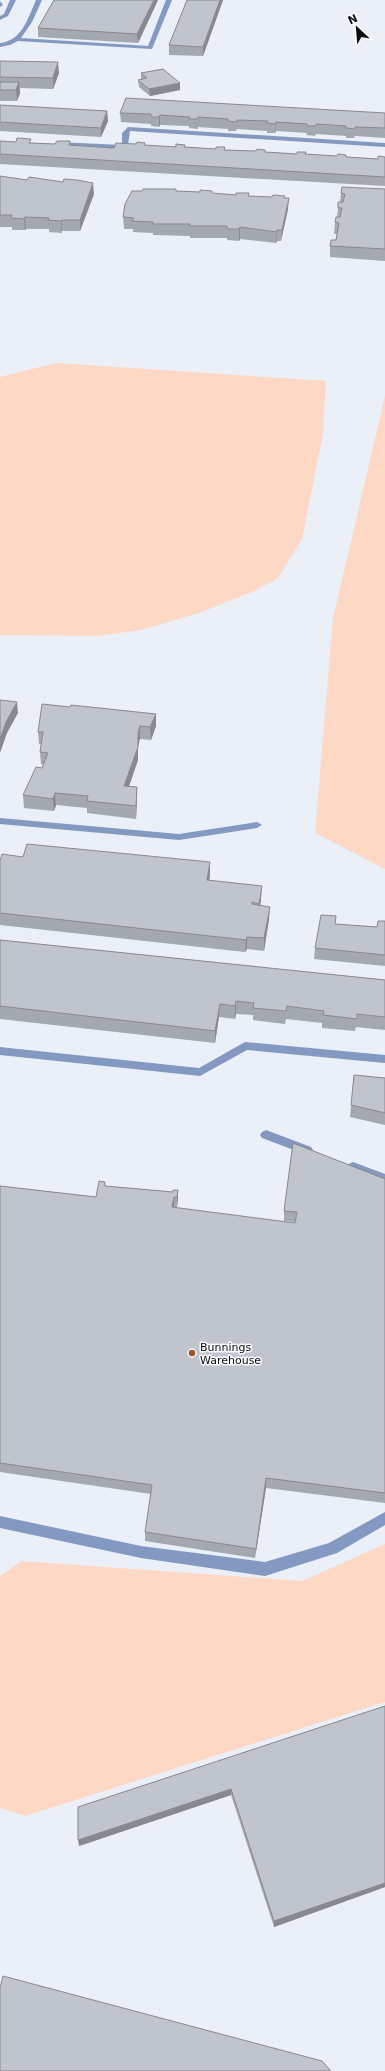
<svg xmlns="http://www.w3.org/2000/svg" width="385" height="2071" font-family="'DejaVu Sans',sans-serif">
  <rect width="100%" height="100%" fill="#eaeff8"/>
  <path fill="#fdd9c5" d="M56 363 326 381 323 433 302 539 278 578 252 592 199 613 141 630 97 636 0 635V377Z
    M385 396V869L315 833 333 618Z
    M385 1544V1702L25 1816 0 1808V1576L21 1561 302 1581Z"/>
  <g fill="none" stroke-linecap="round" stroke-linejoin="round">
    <path fill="#8399c1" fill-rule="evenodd" d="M10 0H16L8 16 0 20V16L4 14Z
      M36 0H42L32 22 21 38 148 46 166 0H172L152 49 18 41 10 45 0 47V43C22 41 28 18 36 0Z
      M0 1 3 5 0 7Z
      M128 127 385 143V147L130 131 128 145 132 147 129 149 57 146 54 144 57 142 122 145V133Z
      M0 818 179 834 257 822 262 825 257 828 179 840 0 824Z
      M245 1042 385 1055V1063L247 1050 200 1076 0 1055V1047L199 1068Z
      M266 1130 311 1147 313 1150 311 1153 307 1155 262 1138 260 1135 262 1132Z
      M353 1162 385 1174V1184L349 1170 347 1167 349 1164Z
      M385 1512V1525L337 1553 265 1576 141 1558 0 1528V1516L141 1546 265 1562 329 1543Z"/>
  </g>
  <path fill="#a4a9b0" d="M158 0 138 43 38 37V28Z
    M187 0H223L203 56 169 55V45Z
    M0 61 59 73 53 89 20 88V93L17 101H0Z
    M141 73 180 90 150 96 139 87 138 80 141 79Z
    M0 105 107 111 108 121 101 137 0 131Z
    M120 113H385V138L355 136 354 138H346V136L316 134 315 136 306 135 307 133 276 131 275 133H267V131L237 129 236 131H228V129L198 127V129L189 128V126L160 125 159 127 151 126V124L121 122Z
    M0 141 55 144 70 141 71 145 114 148 145 145 176 147 185 145V147L225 150 297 154 306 152V154L378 159 385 157V186L0 164Z
    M0 176 94 194 80 231H62V233L49 232V229H26L25 230H12V227H0Z
    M385 189V261L330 257V246L336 240 337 234H334L335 222 337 217 338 208 340 202 341 193Z
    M142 191H176L285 198 288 209 281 241H277L276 243 240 239 239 241 227 240V238H190V236L153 235V233L133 232V229H124L123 217Z
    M70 707 156 714V726L151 740 140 739 138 746V760L129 786 137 787V800L136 819 87 813V808L56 805 54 811 24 808 23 795 42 768 44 765 41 764 40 752 41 744H39L38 732Z
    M0 861 210 875 209 881 261 899 260 906 269 919 264 951 247 949 245 952 0 925Z
    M336 916 335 924 377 927 385 921V966L314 959 315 948Z
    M0 940 385 980V1030L356 1027 355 1031 322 1028V1023L286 1019 285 1024 253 1020V1015L236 1014 235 1019 219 1017 215 1043 0 1019Z
    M354 1075 385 1078V1125L350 1117Z
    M385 1179V1503L266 1488 255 1558 145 1541V1532L151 1494 0 1472V1186L96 1197 105 1186 173 1192 178 1190 177 1207 174 1208 295 1223V1222L284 1221V1211Z
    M385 1706V1887L274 1927 231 1795 79 1846Z"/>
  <path fill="#868990" d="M154 0H158L138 43 137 34Z
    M220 0H223L203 56V47Z
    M58 62 59 73 53 89V78Z
    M19 82 20 93 17 101 16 90Z
    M180 83V90L150 96 149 89Z
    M107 111 108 121 101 137V128Z
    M160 115V125L159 127V117Z
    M276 122V131L275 133 276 124Z
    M93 183 94 194 80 231V220Z
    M289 198 288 209 281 241 282 230Z
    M25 217 26 229 25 230 24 219Z
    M62 220V233L61 221Z
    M240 227V239L239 241V229Z
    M277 230V241L276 243 277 232Z
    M17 702 18 713 7 733 0 753V739L6 722Z
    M156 714V726L151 740 150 727Z
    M140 726V739L138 746V760L125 798 124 786Z
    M137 787V800L136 819V806Z
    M55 793 56 805 54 811 53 799Z
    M210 862V875L207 893V880Z
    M262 886 261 899 259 916V904Z
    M270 907 269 919 264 951V938Z
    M247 937V949L245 952 246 940Z
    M236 1001V1014L235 1019V1006Z
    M220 1004 219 1017 215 1043V1031Z
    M178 1190V1200L177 1207V1197Z
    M174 1197V1207L172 1218V1207Z
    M266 1478V1488L255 1558 256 1549Z
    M231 1789V1795L79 1846 78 1840Z
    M385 1883V1887L274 1927V1921Z"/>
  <path fill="#bfc4cd" stroke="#868990" d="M54 0H154L137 34 38 28Z
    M187 0H220L203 47 169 45Z
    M0 61 58 62 53 78 0 77Z
    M163 69 180 83 149 89 138 80 147 78 141 73Z
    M0 82H19L16 90H0Z
    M126 98 385 113V128L355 127V129L346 128V126L316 124V126H307V124L276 122V124L267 123 268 121 237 120V122L228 121V119L198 117V119H189L190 117 160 115 159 117H151V114L120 113Z
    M0 105 107 111 101 128 0 122Z
    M17 138 31 139 29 143 55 144 57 141H70L69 145 114 148 116 143 136 144 137 142 145 143 144 145 176 147V144L185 145 184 147 216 149V147H225L224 150 256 151 257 149 265 150V152L297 154V152H306L305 154 337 156 338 154 346 155V157L378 159V156L385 157V177L0 154V141L16 142Z
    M0 176 27 180 29 177 63 182 64 179 77 180 93 183 80 220H62L61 221 48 220 49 218 25 217 24 219 11 218 12 215H0Z
    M342 187 385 189V249L330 246 331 240H336L339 223 335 222 336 217H340L342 208H338V202H343L345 194 341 193Z
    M143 189H176V191L200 192V190L212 191V193L236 195V193H249L248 196 272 197 273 195 285 196 284 198H289L282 230H277V232L240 227 239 229H227V226H190V224H153V222L132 221 134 218 123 217 125 204 132 191H142Z
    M0 700 17 702 6 722 0 739Z
    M42 704 70 707 71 705 156 714 150 727 140 726 138 733V747L124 786 137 787 136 806 87 801 88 796 55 793 53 799 23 795 36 767 42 768 48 753 40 752 43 732H38Z
    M27 844 210 862 207 880 262 886 259 904 252 902V904L270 907 264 938 247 937 246 940 0 913V861L2 854 23 857Z
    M321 915 336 916 335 924 377 927 378 921H385V955L315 948Z
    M0 940 385 980V1017L357 1014V1019L323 1015 324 1011 287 1006 286 1011 253 1008 254 1003 236 1001 235 1006 220 1004 215 1031 0 1006Z
    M354 1075 385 1078V1113L351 1105Z
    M293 1143 385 1179V1493L266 1478 256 1549 145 1532 152 1485 0 1463V1186L96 1197 99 1181 105 1182V1186L173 1192V1190H178L177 1197H174L172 1207 295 1223 297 1212 284 1211Z
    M385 1706V1883L274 1921 231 1789 78 1840V1807Z
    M3 1976 322 2061 331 2071H0V1988Z"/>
  <circle fill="#9a552a" stroke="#fbfcfe" stroke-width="1.5" cx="192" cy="1353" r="4"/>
  <g text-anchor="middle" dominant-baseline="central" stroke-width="3" stroke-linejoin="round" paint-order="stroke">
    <g font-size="11" fill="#0a0c0f" stroke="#fbfcfe" text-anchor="start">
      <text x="200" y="1347">Bunnings<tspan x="200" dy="13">Warehouse</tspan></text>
    </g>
  </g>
  <g transform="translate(357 28) rotate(334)" stroke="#fbfcfe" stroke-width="3" paint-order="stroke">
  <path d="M0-3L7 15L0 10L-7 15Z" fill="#0a0c0f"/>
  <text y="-6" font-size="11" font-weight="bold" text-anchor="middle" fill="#0a0c0f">N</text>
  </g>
</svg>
